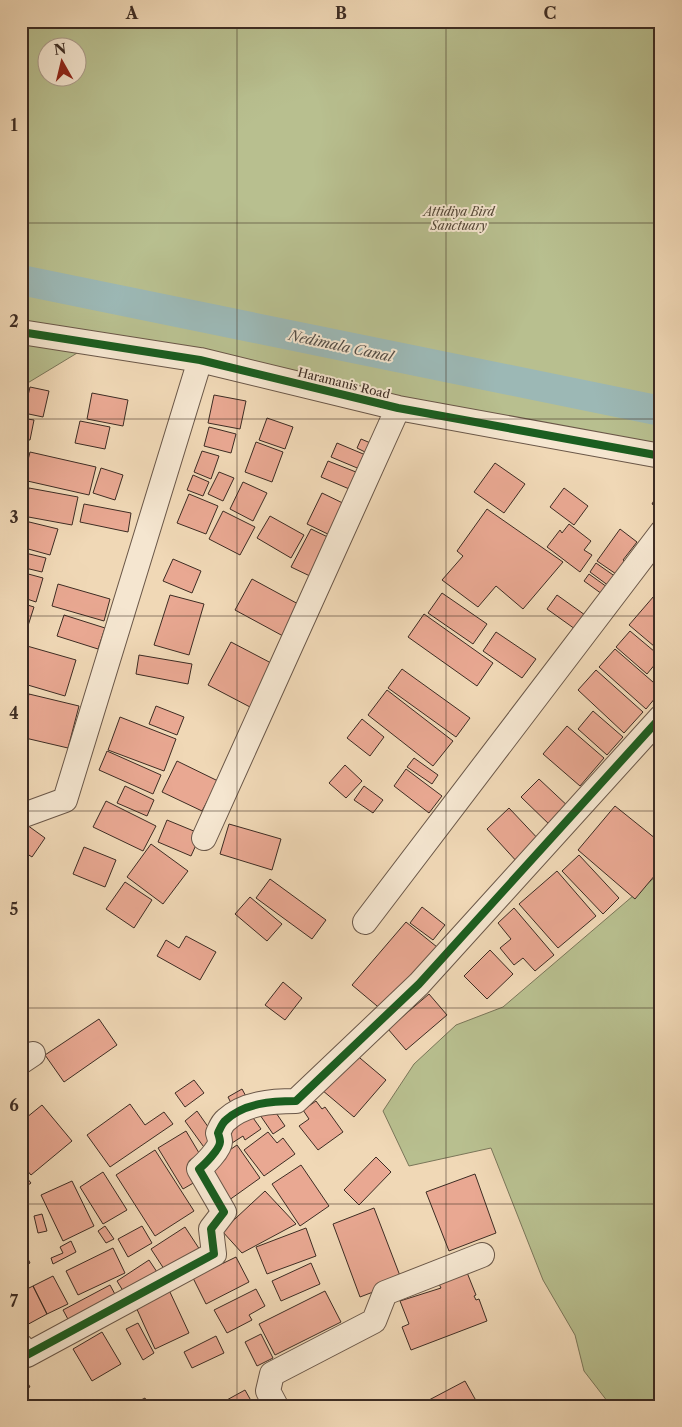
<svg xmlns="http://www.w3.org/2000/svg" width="682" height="1427" font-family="'Libre Caslon Text',serif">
  <rect width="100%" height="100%" fill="#f0d8b6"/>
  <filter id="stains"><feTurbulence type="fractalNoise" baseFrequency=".004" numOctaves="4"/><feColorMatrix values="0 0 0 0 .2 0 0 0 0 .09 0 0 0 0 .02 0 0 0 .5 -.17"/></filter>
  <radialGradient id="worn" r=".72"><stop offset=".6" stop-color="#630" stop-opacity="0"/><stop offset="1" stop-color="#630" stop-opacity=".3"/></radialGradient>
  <path fill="#b8bf8f" stroke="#7a7659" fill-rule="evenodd" d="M21 21H661V456L92 344 21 387ZM48 48H78V78H48Z
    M661 872V1406H611L584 1371 575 1335 543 1280 491 1148 409 1166 383 1111 414 1064 456 1025 503 1007Z"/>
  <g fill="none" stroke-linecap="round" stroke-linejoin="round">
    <path stroke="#9cb8b5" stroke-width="30" d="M21 280 661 411"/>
  </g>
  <path fill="#e9a892" stroke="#3d2c23" d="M30 387 49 391 43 417 24 413Z
    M92 393 128 400 123 426 87 419Z
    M214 395 246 401 240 429 208 423Z
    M21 418 34 420 30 440 21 439Z
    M267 418 293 427 285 449 259 440Z
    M80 421 110 427 105 449 75 443Z
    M209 427 236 434 231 453 204 446Z
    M361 439 373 444 369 454 357 448Z
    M256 442 283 452 272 482 245 472Z
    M337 443 368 456 362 470 331 457Z
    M202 451 219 456 211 479 194 472Z
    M30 452 96 467 89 495 23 480Z
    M328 461 361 474 354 491 321 477Z
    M495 463 525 484 504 513 474 492Z
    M101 468 123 475 115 500 93 493Z
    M219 472 234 478 223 501 208 494Z
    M193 475 209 482 203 496 187 490Z
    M243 482 267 493 253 521 230 509Z
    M29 488 78 497 72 525 23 516Z
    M564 488 588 506 574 525 550 507Z
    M661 488V509L652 504Z
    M322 493 349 506 334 537 307 524Z
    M189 494 218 506 206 534 177 523Z
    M84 504 131 513 128 532 80 522Z
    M487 509 563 562 523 609 496 586 478 607 442 580 463 556 457 551Z
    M223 511 255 527 240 555 209 539Z
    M270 516 304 535 291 558 257 538Z
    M21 520 58 529 50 555 21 547Z
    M569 524 591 541 584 550 592 555 580 572 547 547 560 530 562 533Z
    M311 529 332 539 312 577 291 567Z
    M620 529 637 542 623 560 629 565 619 576 597 561Z
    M21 552 46 558 42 572 21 567Z
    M173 559 201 571 192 593 163 581Z
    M596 563 616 577 609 586 590 572Z
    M21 572 43 578 36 602 21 597Z
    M589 574 607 587 602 594 584 581Z
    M252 579 300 605 283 636 235 610Z
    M58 584 110 599 104 621 52 606Z
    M660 589H661V652L629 625Z
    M442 593 487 624 473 644 428 613Z
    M170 595 204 604 189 655 154 645Z
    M557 595 585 615 575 629 547 609Z
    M21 603 34 607 26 632 21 631Z
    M424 614 493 663 477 686 408 637Z
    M64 615 105 628 98 649 57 636Z
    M630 631 661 657 647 674 616 647Z
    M496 632 536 659 522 678 483 651Z
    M231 642 273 664 250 707 208 685Z
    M27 646 76 660 65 696 21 683V667Z
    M615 649 661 689V691L646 709 599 667Z
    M139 655 192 664 188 684 136 674Z
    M402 669 470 718 456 737 388 688Z
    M596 670 643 712 624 733 578 690Z
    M387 690 453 741 433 766 368 715Z
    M29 694 79 706 68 748 21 737V725Z
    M156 706 184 717 177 735 149 724Z
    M593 711 623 737 607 755 578 729Z
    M120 717 176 739 164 771 108 750Z
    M362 719 384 737 370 756 347 738Z
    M567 726 604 758 580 786 543 754Z
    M107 751 161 775 153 794 99 770Z
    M414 758 438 775 432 784 407 767Z
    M177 761 218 781 202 811 162 792Z
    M345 765 362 781 346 798 329 783Z
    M406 769 442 796 429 813 394 786Z
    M539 779 571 809 553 828 521 797Z
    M125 786 154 800 147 816 117 803Z
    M364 786 383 800 373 813 354 800Z
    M106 801 156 826 143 851 93 827Z
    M615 806 661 843V868L635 899 578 850Z
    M509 808 542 843 519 864 487 829Z
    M167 820 201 834 191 856 158 842Z
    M229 824 281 839 272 870 220 854Z
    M27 825 45 838 32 857 21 850V833Z
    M151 844 188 871 163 904 127 877Z
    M84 847 116 860 105 887 73 874Z
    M579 855 619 898 603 914 562 871Z
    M557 871 596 916 558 948 519 904Z
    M270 879 326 920 312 939 256 898Z
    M125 882 152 900 134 928 106 909Z
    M250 897 282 924 267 941 235 914Z
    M422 907 445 925 433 940 410 923Z
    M514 908 554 955 535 971 523 958 514 965 500 948 511 939 498 923Z
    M406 922 437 947 383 1011 352 985Z
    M186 936 216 952 200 980 157 956 166 940 179 948Z
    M490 950 513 974 487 999 464 976Z
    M283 982 302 998 285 1020 265 1005Z
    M429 994 447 1015 406 1050 388 1029Z
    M99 1019 117 1045 64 1082 45 1055Z
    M354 1053 386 1080 354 1117 322 1090Z
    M194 1080 204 1093 185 1107 175 1093Z
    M242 1089 248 1100 233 1107 228 1097Z
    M316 1101 322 1109 325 1107 343 1132 318 1150 299 1126 309 1119 303 1110Z
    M130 1104 145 1125 164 1112 173 1124 110 1167 87 1135Z
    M42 1105 72 1141 31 1175 21 1163V1122Z
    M272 1107 285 1126 273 1134 260 1115Z
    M197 1111 218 1141 206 1150 185 1121Z
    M251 1115 261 1129 245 1140 243 1136 229 1145 221 1134Z
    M186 1131 205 1163 202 1178 183 1189 158 1148Z
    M268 1132 277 1143 283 1138 295 1154 264 1176 244 1150Z
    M237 1145 260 1178 225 1203 202 1169Z
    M155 1150 194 1211 155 1236 116 1175Z
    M376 1157 391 1172 359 1205 344 1190Z
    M301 1165 329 1206 300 1226 272 1184Z
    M21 1171 31 1183 21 1190Z
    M103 1172 127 1210 103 1224 80 1187Z
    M475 1174 496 1233 449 1251 426 1192Z
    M72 1181 94 1226 63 1241 41 1195Z
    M265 1191 296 1224 242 1253 222 1231Z
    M374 1208 402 1281 360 1297 333 1224Z
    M42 1214 47 1231 38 1233 34 1216Z
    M105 1226 114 1239 106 1243 98 1231Z
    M142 1226 152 1243 128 1257 118 1239Z
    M185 1227 200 1250 166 1272 151 1249Z
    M306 1228 316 1256 267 1274 256 1247Z
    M71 1241 76 1252 53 1264 51 1258 63 1253 60 1247Z
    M21 1245 30 1263 21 1268Z
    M113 1248 125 1273 78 1295 66 1271Z
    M236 1257 249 1282 206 1304 193 1278Z
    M149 1260 157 1272 125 1294 117 1281Z
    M311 1263 320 1284 281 1301 272 1281Z
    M466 1270 476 1295 474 1296 476 1300 479 1299 487 1321 411 1350 402 1327 409 1324 400 1301 441 1288 438 1282Z
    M53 1276 68 1304 47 1314 33 1286Z
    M110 1285 117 1298 70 1323 63 1310Z
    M33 1286 47 1314 23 1327 21 1323V1292Z
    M256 1289 265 1306 249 1315 252 1320 227 1333 214 1310Z
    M169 1290 189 1333 155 1349 135 1305Z
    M325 1291 341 1322 275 1355 259 1324Z
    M138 1323 154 1353 143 1360 126 1329Z
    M102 1332 121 1364 92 1381 73 1349Z
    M261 1334 273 1358 257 1366 245 1342Z
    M216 1336 224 1353 192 1368 184 1352Z
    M21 1371 30 1387 21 1391Z
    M465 1381 479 1406H432L429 1400Z
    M245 1390 254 1406H228L225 1401Z
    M145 1398 149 1406H129Z"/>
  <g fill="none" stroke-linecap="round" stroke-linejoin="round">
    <defs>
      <path id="street" d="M21 332 200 360 398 408 661 456
        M21 813 24 815 65 800 200 360
        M204 838 398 408
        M365 922 661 533
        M21 1062 33 1054
        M21 1346 27 1355 214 1254 211 1229 224 1212 199 1169C204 1165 220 1149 220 1142 220 1139 219 1136 218 1133 220 1129 222 1123 226 1120 244 1103 272 1101 296 1101L419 984 661 717
        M276 1406 268 1391 272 1374 374 1321 385 1293 482 1255"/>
    </defs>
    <use href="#street" stroke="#6a5748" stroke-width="26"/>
    <use href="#street" stroke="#f5e6d0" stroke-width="24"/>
    <defs>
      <path id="cycleway" d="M21 332 200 360 398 408 661 456
        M21 1346 27 1355 214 1254 211 1229 224 1212 199 1169C204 1165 220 1149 220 1142 220 1139 219 1136 218 1133 220 1129 222 1123 226 1120 244 1103 272 1101 296 1101L419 984 661 717"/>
    </defs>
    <use href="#cycleway" stroke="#f5e6d0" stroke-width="11"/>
    <use href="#cycleway" stroke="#1b5e20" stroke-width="8"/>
  </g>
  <path fill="none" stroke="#3d2c23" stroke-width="1" stroke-opacity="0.55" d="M237 21V1406M446 21V1406M21 223H661M21 419H661M21 616H661M21 811H661M21 1008H661M21 1204H661"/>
  <g text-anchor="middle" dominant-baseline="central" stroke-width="4" stroke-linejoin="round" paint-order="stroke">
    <g font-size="12" font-style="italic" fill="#564939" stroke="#f5e6d0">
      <text x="459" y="211">Attidiya Bird<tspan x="459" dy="14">Sanctuary</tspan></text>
    </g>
    <g font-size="12" fill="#3d2c23" stroke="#f5e6d0">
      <text transform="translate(344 383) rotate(14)">Haramanis Road</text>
    </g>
    <g font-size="14" font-style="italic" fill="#554f48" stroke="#f5e6d0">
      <text transform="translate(341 346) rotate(12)">Nedimala Canal</text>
    </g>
  </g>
  <rect width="682" height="1427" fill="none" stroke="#f0d8b6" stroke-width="55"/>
  <g transform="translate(62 62) rotate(352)"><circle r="24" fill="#f5e6d0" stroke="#ab9c8b"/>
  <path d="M0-4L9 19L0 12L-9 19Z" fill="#8f2418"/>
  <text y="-8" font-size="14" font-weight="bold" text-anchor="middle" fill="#3d2c23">N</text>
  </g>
  <rect x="28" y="28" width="626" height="1372" fill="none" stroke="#3d2c23" stroke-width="2"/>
  <g font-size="16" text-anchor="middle" font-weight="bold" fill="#3d2c23">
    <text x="132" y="19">A</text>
    <text x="341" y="19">B</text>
    <text x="550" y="19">C</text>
    <text x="14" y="131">1</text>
    <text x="14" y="327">2</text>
    <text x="14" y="523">3</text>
    <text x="14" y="719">4</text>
    <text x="14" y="915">5</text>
    <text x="14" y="1111">6</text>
    <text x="14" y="1307">7</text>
  </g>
  <rect width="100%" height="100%" filter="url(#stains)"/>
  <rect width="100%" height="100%" fill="url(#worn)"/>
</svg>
